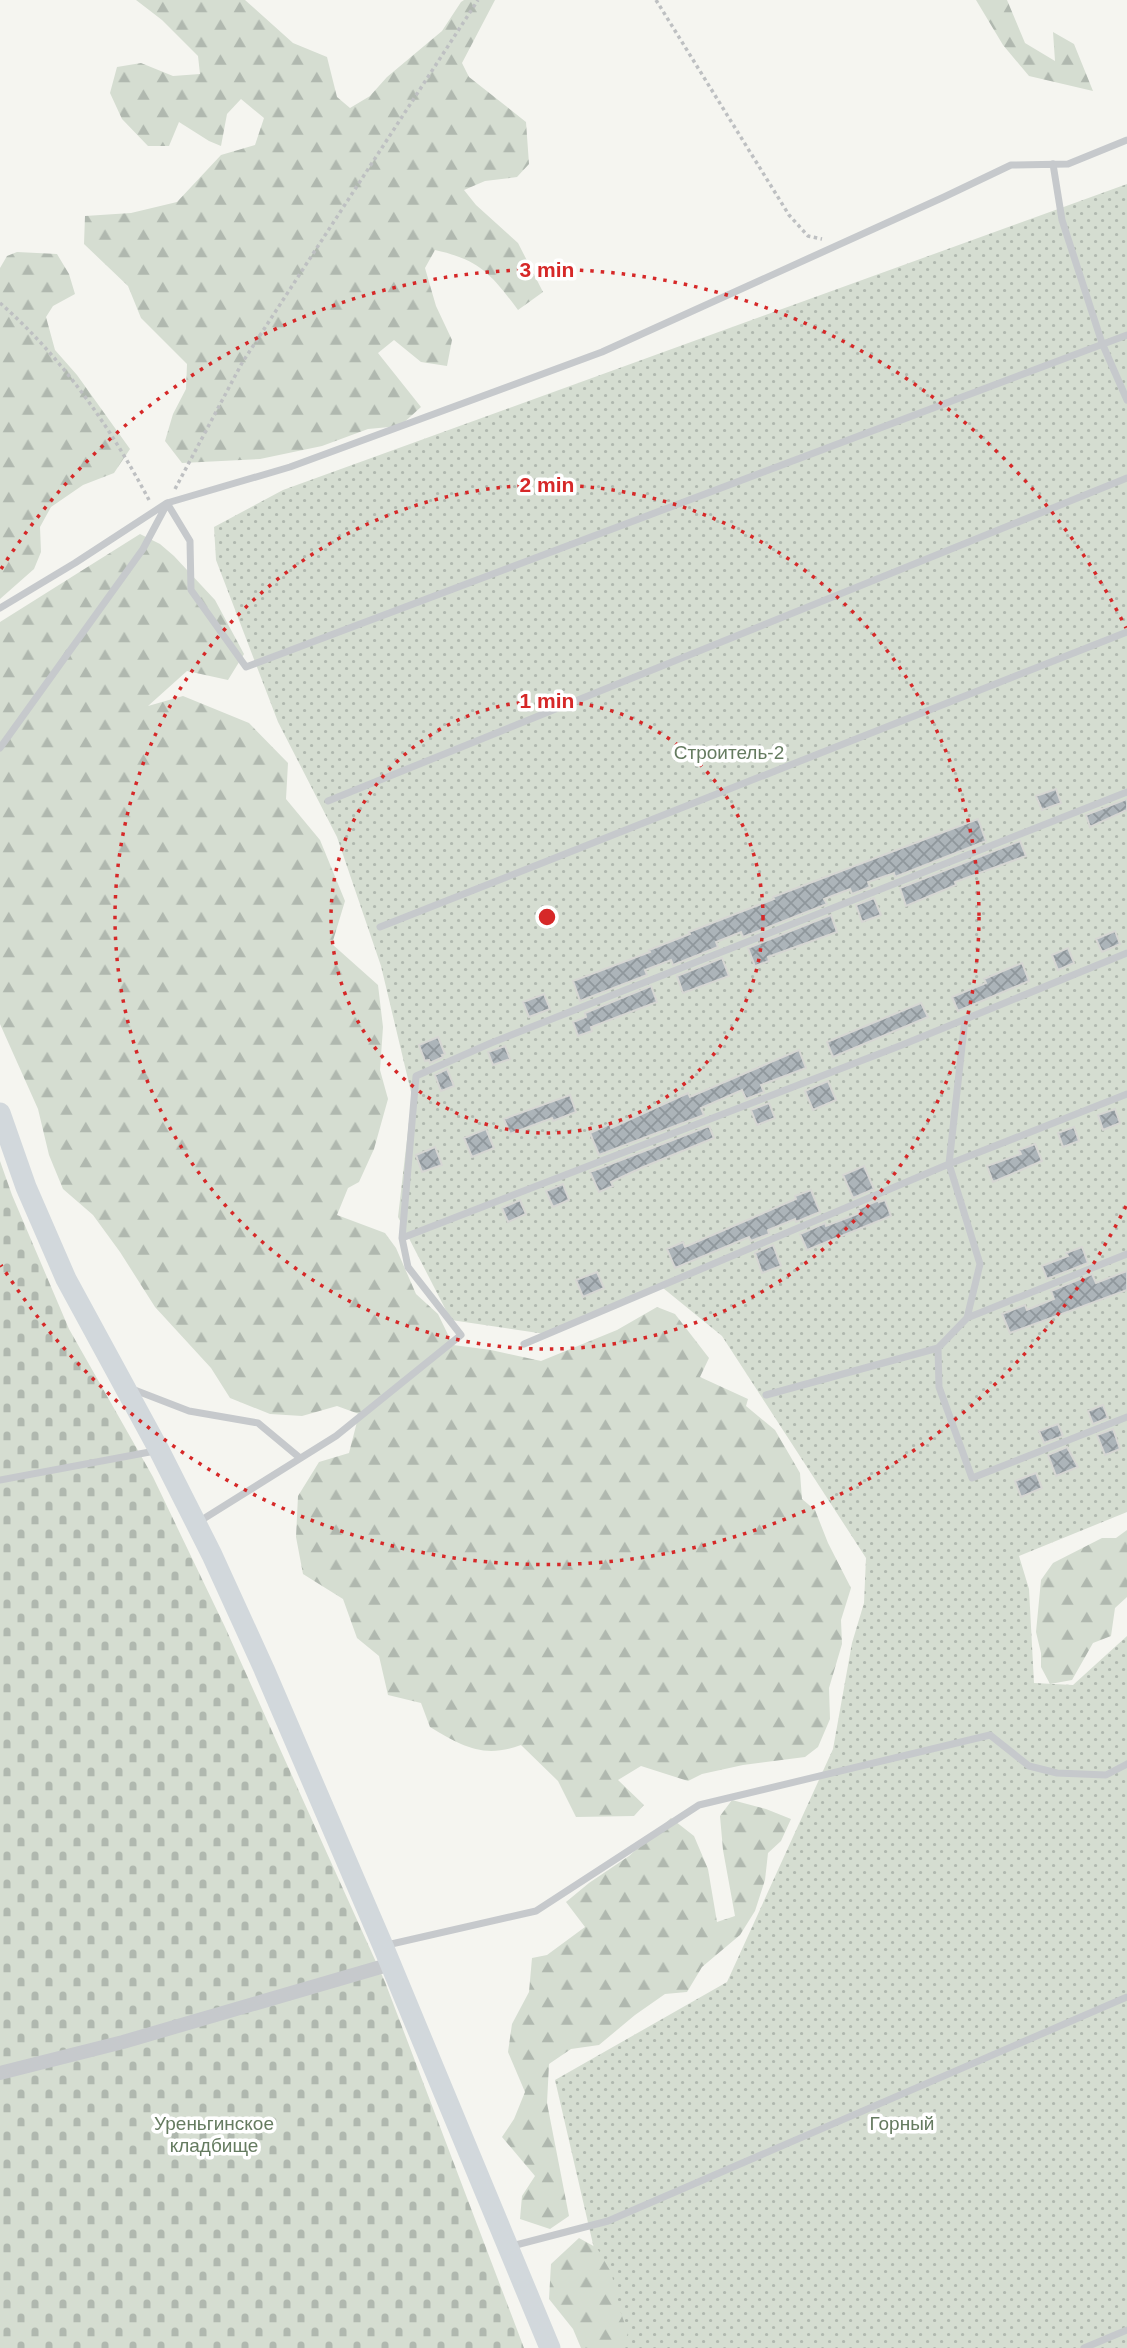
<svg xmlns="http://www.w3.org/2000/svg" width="1127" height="2348" font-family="Helvetica,sans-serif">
  <defs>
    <pattern id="grass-dots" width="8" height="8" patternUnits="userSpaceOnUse" patternTransform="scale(1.75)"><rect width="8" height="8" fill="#d5ddd1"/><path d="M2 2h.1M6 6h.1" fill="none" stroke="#b0b8af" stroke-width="1.8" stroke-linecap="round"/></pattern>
    <pattern id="forest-firs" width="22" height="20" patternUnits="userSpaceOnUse" patternTransform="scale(1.75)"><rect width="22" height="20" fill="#d5ddd1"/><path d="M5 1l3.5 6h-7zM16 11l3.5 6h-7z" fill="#b0b8af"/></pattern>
    <pattern id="cemetery-stones" width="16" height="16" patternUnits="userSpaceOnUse" patternTransform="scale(1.75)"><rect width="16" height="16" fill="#d5ddd1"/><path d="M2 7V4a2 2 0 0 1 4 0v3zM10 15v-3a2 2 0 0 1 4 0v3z" fill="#b0b8af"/></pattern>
    <pattern id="building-cross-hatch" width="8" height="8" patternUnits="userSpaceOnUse" patternTransform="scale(1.75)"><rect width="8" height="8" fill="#acb4b9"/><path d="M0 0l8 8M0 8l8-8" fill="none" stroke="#8f979c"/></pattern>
  </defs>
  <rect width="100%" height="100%" fill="#f5f5f0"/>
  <path fill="url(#grass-dots)" d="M1127 184V1512L1019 1556 1029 1589 1034 1683 1073 1685 1127 1636V2348H617L555 2080 727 1982 833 1749 852 1643 864 1603 866 1558 722 1336 663 1288 545 1334 451 1320 398 1217 412 1096 381 966 337 837 278 722 216 560 214 527 283 490Z"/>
  <path fill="url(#forest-firs)" d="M136 0H245L293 43 327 57 337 97 350 108 370 96 387 77 442 31 461 2 464 0H495L462 63 469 77 526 122 529 164 517 177 485 181 464 190 476 205 518 243 543 292 518 310C491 274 480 260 435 250L425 268 436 306 452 340 447 366 421 362 394 340 378 353 421 407 400 426 368 429 322 446 260 459 182 463 165 441 173 414 186 389 187 364 141 318 128 286 84 244 85 216 131 213 177 202 221 155 255 145 264 118 241 99 227 114 221 146 209 141 179 122 169 146H148L122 119 110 93 117 67 141 63 173 76 200 74 198 56 162 20Z
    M976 0H1007L1025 43 1055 61 1053 32 1074 44 1093 91 1029 76 1003 45Z
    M17 252 57 254 69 274 75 294 53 306 46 317 55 350 77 375 130 449 114 473 83 485 51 507 40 527 41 552 34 569 0 599V268L7 256Z
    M140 534 160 544 174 556 215 600 244 654 228 680 187 671 148 706 183 696 249 723 288 763 286 799 320 840 345 901 332 944 378 985 383 1027 380 1070 388 1099 374 1149 359 1182 348 1188 337 1215 385 1233 396 1248 416 1294 438 1314 453 1345 491 1350 541 1361 617 1330 657 1307 675 1314 709 1358 700 1377 748 1399 746 1406 775 1430 800 1473 802 1499 815 1510 828 1543 851 1588 841 1620 842 1644 829 1688 830 1719 818 1747 805 1757 743 1765 702 1774 688 1781 641 1766 618 1780 644 1805 634 1816 576 1817 558 1781 521 1745C483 1759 462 1746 430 1727L421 1703 388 1695 379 1656 357 1638 343 1599 303 1574 296 1537 298 1496 319 1462 349 1453 359 1414 337 1406 302 1416 270 1414 230 1398 211 1368 155 1307 120 1252 93 1215 63 1189 49 1155 38 1109 0 1024V622Z
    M1127 1530V1597L1115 1608 1111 1636 1093 1643 1072 1680 1050 1684 1041 1667V1653L1036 1632 1041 1580 1053 1563 1102 1538H1116Z
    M732 1800 766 1809 791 1819 781 1841 768 1853 765 1880 755 1911 740 1935 702 1967 687 1992 665 1994 635 2015 599 2045 571 2049 549 2064 547 2103 569 2216 550 2229 520 2219 522 2196 535 2176 502 2137 514 2119 525 2092 508 2052 512 2024 529 1992 532 1958 547 1955 585 1927 566 1902 589 1883 629 1856 671 1818 694 1836 708 1869 717 1922 735 1916 723 1850 720 1816Z
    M579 2238 597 2248 612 2274 616 2299 628 2333 622 2348H581L573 2329 549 2299 551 2264Z"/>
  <path fill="url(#cemetery-stones)" d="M0 1161 12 1195 69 1329 153 1477 225 1627 385 1982 524 2348H0Z"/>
  <path fill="url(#building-cross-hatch)" stroke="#d6d6d3" stroke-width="2" d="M1056 789 1061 803 1042 810 1036 796Z
    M1127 799V810L1090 827 1086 815Z
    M978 819 986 841 895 877 894 873 868 882 870 887 852 894 850 889 824 899 827 904 743 937 741 932 716 942 718 947 673 965 671 960 645 970 647 975 580 1001 573 981 650 952 649 950 690 934 689 932 774 899 773 897Z
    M1020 841 1026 856 955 882 956 885 906 906 900 888Z
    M874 898 881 915 862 922 856 905Z
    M831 915 837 932 768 957 769 961 755 966 748 948Z
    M1115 931 1120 944 1102 952 1096 939Z
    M1068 948 1074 963 1058 970 1052 955Z
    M722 958 729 976 683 993 677 976Z
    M1022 963 1029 981 958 1011 952 997 986 983 984 979Z
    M651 986 657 1002 591 1027 592 1031 578 1036 573 1022 586 1017 585 1013Z
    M544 994 550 1009 529 1017 523 1002Z
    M921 1003 928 1017 833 1057 827 1042Z
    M438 1037 445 1054 442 1055 443 1057 430 1063 429 1060 425 1061 419 1045Z
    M505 1046 510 1059 493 1065 488 1052Z
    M799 1050 806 1068 761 1085 764 1092 746 1099 742 1090 701 1108 704 1115 599 1155 590 1133 610 1124 611 1128 688 1093 690 1097Z
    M447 1069 454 1086 441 1091 435 1075Z
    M828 1081 836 1100 813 1110 805 1091Z
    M570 1095 576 1112 553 1121 552 1118 510 1134 504 1119Z
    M769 1103 775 1118 757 1125 751 1110Z
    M1115 1109 1120 1123 1103 1130 1098 1115Z
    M709 1126 714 1138 641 1168 611 1182 613 1186 599 1192 590 1172Z
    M1074 1127 1079 1141 1063 1147 1058 1133Z
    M486 1129 494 1148 472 1157 464 1138Z
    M1035 1144 1042 1161 993 1182 987 1166 1021 1154 1019 1150Z
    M435 1147 442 1165 422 1172 416 1155Z
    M864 1166 874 1189 853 1198 843 1175Z
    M563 1184 569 1200 553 1207 546 1191Z
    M811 1190 820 1212 796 1222 795 1219 768 1230 769 1234 751 1241 749 1237 675 1268 667 1249 683 1242 685 1247 796 1199 795 1196Z
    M520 1200 526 1214 508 1222 502 1208Z
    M879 1200V1202L885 1200 891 1216 807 1250 800 1234 825 1223 826 1226 860 1213 858 1209Z
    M773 1245 781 1266 762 1273 755 1253Z
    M1082 1247 1088 1263 1047 1279 1042 1266 1068 1256 1066 1253Z
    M1127 1271V1290L1010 1333 1002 1314 1025 1305 1027 1310 1054 1299 1051 1291 1092 1274 1096 1283Z
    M597 1272 604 1288 583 1297 576 1280Z
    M1103 1405 1108 1418 1093 1424 1088 1411Z
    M1058 1424 1063 1436 1044 1443 1039 1431Z
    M1113 1429 1120 1449 1105 1455 1097 1435Z
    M1067 1447 1078 1467 1056 1476 1048 1455Z
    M1036 1473 1042 1488 1021 1497 1015 1481Z"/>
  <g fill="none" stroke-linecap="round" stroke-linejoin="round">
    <path stroke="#bec0c2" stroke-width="3.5" stroke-dasharray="3.5 3.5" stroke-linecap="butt" d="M656 0 789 215 808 236 822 239
      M0 303C62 357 111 428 149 500
      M175 489 242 363 478 0"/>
    <path stroke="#c6c9cc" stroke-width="7" d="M1053 164 1062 220 1102 343 1127 400
      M167 503 190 541 191 590 246 667 1127 335
      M0 608 75 563 167 503 290 467 602 352 944 197 1011 165 1068 164 1127 140
      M0 748 143 549 167 504
      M328 801 1127 478
      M380 927 1127 632
      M965 1019 949 1164 980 1264 967 1318 938 1348 939 1387 972 1478 1127 1417
      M402 1238 416 1076 491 1043 1127 792
      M967 1318 1127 1254
      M524 1344 949 1164 1127 1094
      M132 1389 189 1411 258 1423 300 1458
      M766 1395 938 1348
      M0 1480 155 1451
      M200 1521 336 1436 461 1335 408 1267 402 1238 902 1045 1127 953
      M387 1945 536 1911 699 1805 990 1735 1029 1766 1057 1773 1106 1775 1127 1764
      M512 2246 608 2221 1127 1997
      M1084 2348 1127 2330"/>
    <path stroke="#c6c9cc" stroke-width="14" d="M0 2073 123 2042 391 1964"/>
    <path stroke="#d2d8dc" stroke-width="21" d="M0 1113 26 1187 66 1279 159 1450 212 1555 264 1669 383 1946 550 2348"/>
  </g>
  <g fill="none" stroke="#d62828" stroke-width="3.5" stroke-dasharray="3.5 7">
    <circle cx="547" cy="917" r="216"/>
    <circle cx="547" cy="917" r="432"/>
    <path d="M1126 1206A647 647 0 0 1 1 1265M1 569A647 647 0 0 1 1126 628"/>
  </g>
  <g text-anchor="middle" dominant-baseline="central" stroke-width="7" stroke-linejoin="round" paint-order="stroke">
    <g font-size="19" fill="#657b60" stroke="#fff">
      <text x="729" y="752">Строитель-2</text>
      <text x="214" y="2123">Уреньгинское<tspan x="214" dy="22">кладбище</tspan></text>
      <text x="902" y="2123">Горный</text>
    </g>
  </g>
  <circle cx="547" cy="917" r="10" fill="#d62828" stroke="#fff" stroke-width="3.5"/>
  <g font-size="21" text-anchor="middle" font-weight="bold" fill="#d62828" stroke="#fff" stroke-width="7" stroke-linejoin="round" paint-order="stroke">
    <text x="547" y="277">3 min</text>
    <text x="547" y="492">2 min</text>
    <text x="547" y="708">1 min</text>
  </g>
</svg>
